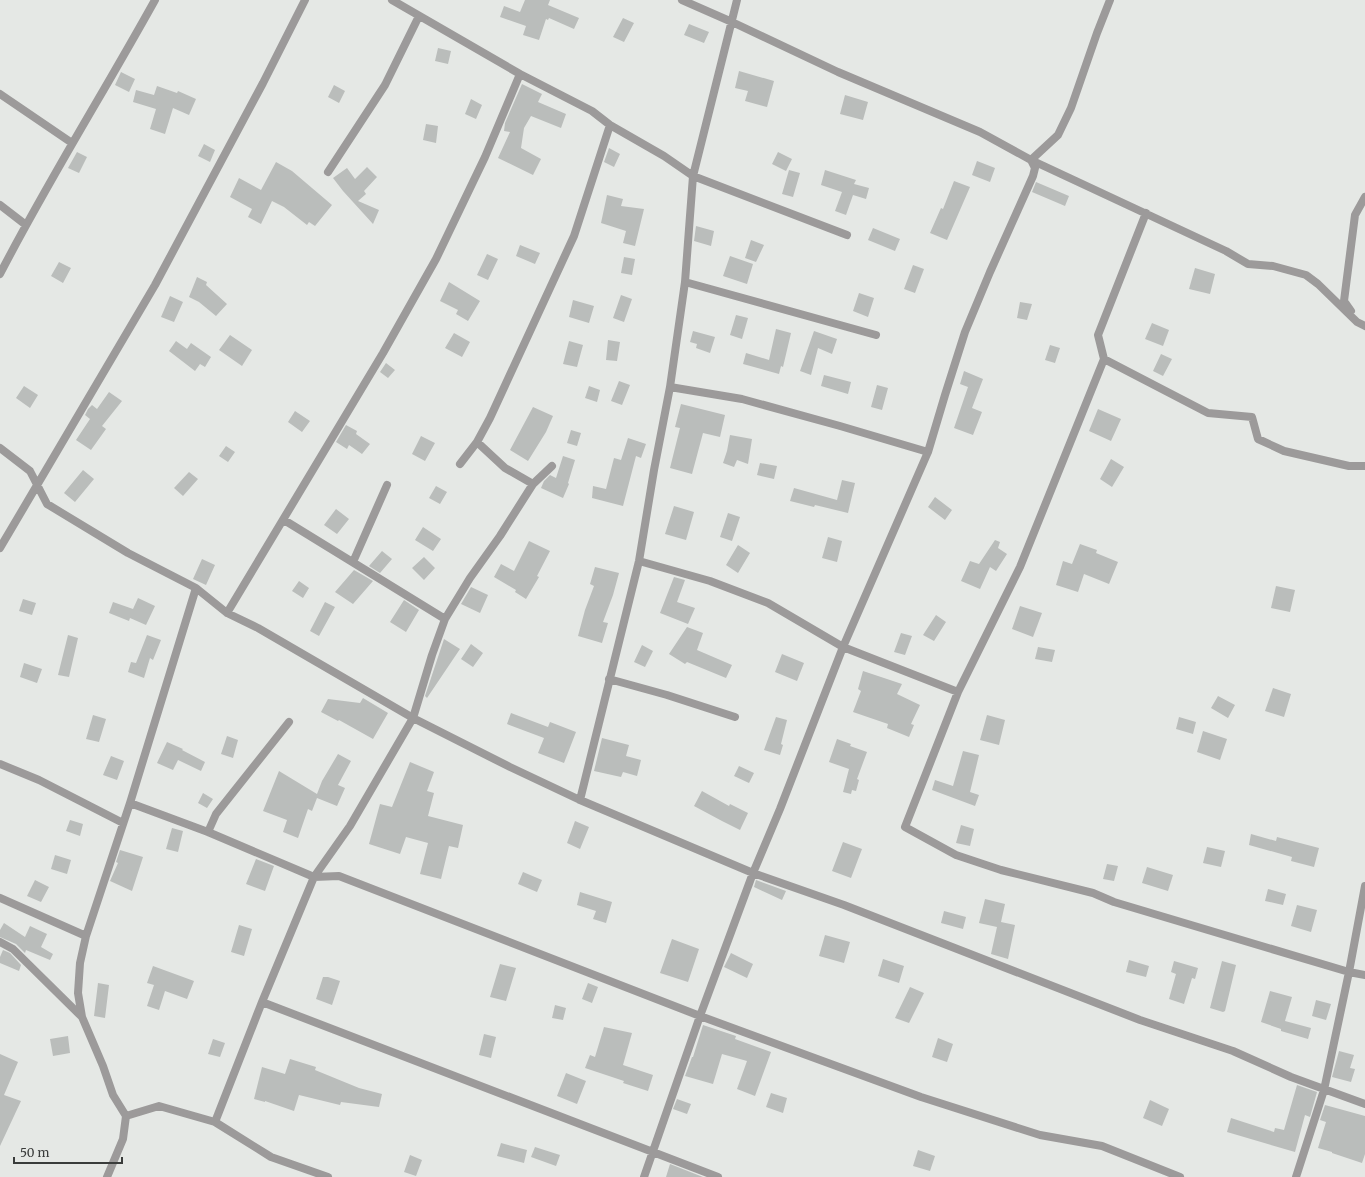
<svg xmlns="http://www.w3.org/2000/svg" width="1365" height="1177" font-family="Merriweather,serif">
  <rect width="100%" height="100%" fill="#e5e8e5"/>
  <path fill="#babdbb" d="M525 0H550L548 5 579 18 574 29 549 18 548 20 546 19 539 40 523 35 526 26 500 17 504 6 520 12Z
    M623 18 634 23 624 42 613 37Z
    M689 24 709 32 704 43 684 35Z
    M438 48 451 51 448 64 435 61Z
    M739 71 774 81 767 107 745 101 748 91 735 88Z
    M121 72 135 79 129 92 115 85Z
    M522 84 542 94 538 102 566 114 561 128 531 116 524 128 521 148 541 159 533 175 498 158 510 132 504 131 505 123Z
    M334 85 345 91 339 103 328 97Z
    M157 86 177 93 178 91 196 99 189 115 173 108 165 134 150 129 156 109 133 102 136 90 154 95Z
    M845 95 868 102 863 120 840 114Z
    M471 99 482 105 476 119 465 114Z
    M426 124 438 126 436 143 423 140Z
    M204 144 215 150 210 162 198 156Z
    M609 148 620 154 614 167 604 162Z
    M77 152 87 157 79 173 68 168Z
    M778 152 792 159 786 171 772 164Z
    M977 161 995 168 990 182 972 175Z
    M276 162 292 171 332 205 315 226 309 222 307 225 284 207 272 201 261 224 248 217 252 209 230 197 239 178 261 190Z
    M367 167 377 177 364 191 366 194 358 201 379 210 373 224 343 191 333 178 347 168 355 179Z
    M789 170 800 173 793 197 782 194Z
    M825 170 856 180 854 184 869 188 866 199 853 195 846 215 835 211 842 192 821 185Z
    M954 181 970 187 947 240 930 233 941 208 943 209Z
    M1036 182 1069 196 1065 206 1032 192Z
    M607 195 623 199 621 206 644 209 635 246 623 243 626 231 601 223Z
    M696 226 714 231 711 246 694 241Z
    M873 228 900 239 895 251 868 240Z
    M751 240 764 245 756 262 745 258Z
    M520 245 540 253 535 264 516 256Z
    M487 254 498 259 488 280 477 275Z
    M730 256 753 264 747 284 723 276Z
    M624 257 635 259 632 275 621 273Z
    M59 262 71 268 63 283 51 276Z
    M913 265 924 269 915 293 904 289Z
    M1195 268 1215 274 1210 294 1189 289Z
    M197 277 207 282 206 285 227 304 216 316 199 302 189 297Z
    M449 282 480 301 468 321 456 314 458 310 440 301Z
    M859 293 874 298 868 317 853 311Z
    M621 295 632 299 624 322 613 318Z
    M170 296 183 302 174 322 161 317Z
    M573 300 594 306 589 323 569 317Z
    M1020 302 1032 304 1027 320 1017 318Z
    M736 315 748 318 742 339 730 335Z
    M1152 323 1169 330 1163 346 1145 339Z
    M776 329 791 333 783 367 781 366 779 374 743 364 746 353 769 360Z
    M693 331 715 337 710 353 696 348 697 344 690 342Z
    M814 331 837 339 832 354 818 348 811 375 800 371Z
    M454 333 470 342 462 357 445 348Z
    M230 335 252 350 242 366 219 350Z
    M608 340 620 342 617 361 606 360Z
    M176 341 187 349 191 343 211 357 205 367 200 364 195 371 169 351Z
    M569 341 583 345 577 367 563 364Z
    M1050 345 1060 348 1055 363 1045 360Z
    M1161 354 1172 359 1163 376 1153 371Z
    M386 363 395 370 388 378 380 372Z
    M964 371 983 379 972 408 982 412 973 435 954 428 968 387 960 384Z
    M824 375 851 382 848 394 821 386Z
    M619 381 630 385 622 405 611 401Z
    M877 385 888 388 882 410 871 407Z
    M24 386 38 395 30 408 16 398Z
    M589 386 600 390 597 402 585 398Z
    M109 392 122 401 102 426 106 429 91 450 76 440 90 419 85 415 88 409 92 405 97 409Z
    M681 404 725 415 720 437 703 433 692 474 670 468 680 428 675 427Z
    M533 407 553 416 546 432 528 461 510 450Z
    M1098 409 1121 419 1111 441 1089 431Z
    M295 411 310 421 302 432 288 422Z
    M346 425 357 431 356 434 370 444 362 454 349 445 347 449 336 442Z
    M571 430 581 433 577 446 567 443Z
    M730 435 752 439 748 464 737 460 734 467 723 463 727 451Z
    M421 436 435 443 425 461 412 454Z
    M628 438 646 444 641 458 636 456 623 506 592 498 593 486 606 489 614 458 621 460Z
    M226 446 235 452 228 462 219 456Z
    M563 456 575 460 568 483 569 484 563 498 541 488 544 481 550 475 556 478Z
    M1111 459 1124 467 1112 487 1100 479Z
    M760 463 777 466 774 479 757 475Z
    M83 470 94 479 75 502 64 493Z
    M189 472 198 479 183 496 174 488Z
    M842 480 855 483 848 513 815 505 814 507 790 501 794 488 837 500Z
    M436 486 447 492 440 504 429 498Z
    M935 497 952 510 945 520 928 507Z
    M674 506 694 512 686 540 665 534Z
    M336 509 349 519 337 534 324 525Z
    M728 513 740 517 732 541 720 537Z
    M423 527 441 539 433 551 415 540Z
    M828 537 842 541 837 562 822 558Z
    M995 540 1000 542 998 548 1007 554 996 571 990 567 980 589 961 581 970 561 979 564Z
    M529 541 550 551 537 576 539 577 526 599 515 592 516 590 494 577 501 564 514 571Z
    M1080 544 1097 550 1096 553 1118 562 1109 584 1084 574 1078 592 1056 585 1063 561 1072 564Z
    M738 545 750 553 738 573 726 565Z
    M382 551 392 559 380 573 369 566Z
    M424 557 435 568 424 580 412 568Z
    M202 559 215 565 206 585 193 579Z
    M595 567 619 573 613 595 603 622 608 623 602 643 578 636 585 610 594 586 590 584Z
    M354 570 373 581 353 604 335 592Z
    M674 577 685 580 677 602 695 608 688 624 660 613Z
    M299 581 309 588 303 598 292 591Z
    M1276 586 1295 590 1290 612 1271 608Z
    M471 587 488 595 480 613 461 604Z
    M138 598 155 606 146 625 130 618 129 621 109 613 113 602 133 609Z
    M23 599 36 603 32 615 19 611Z
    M404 600 419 610 406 632 390 622Z
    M325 602 335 607 319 636 310 631Z
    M1020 606 1042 613 1033 637 1012 629Z
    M936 615 946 622 934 641 923 635Z
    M687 627 703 633 697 650 732 665 726 678 687 662 685 664 669 654Z
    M901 633 912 636 905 655 894 652Z
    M68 635 78 638 69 677 58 675Z
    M147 635 161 640 153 660 150 658 144 678 128 672 131 662 136 663Z
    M444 639 460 649 427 698 425 696Z
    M471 644 483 653 473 667 461 659Z
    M642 645 653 651 645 667 634 662Z
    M1038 647 1055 650 1052 662 1035 659Z
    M782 654 804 663 797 681 775 672Z
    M24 663 42 669 37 683 20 677Z
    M863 671 902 684 897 694 920 705 911 724 914 725 909 737 887 728 888 724 853 712 861 691 858 689Z
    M1273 688 1291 694 1284 717 1265 711Z
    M1218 696 1235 705 1228 718 1211 708Z
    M363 698 388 713 373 739 339 720 338 721 321 712 328 699 360 703Z
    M511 713 548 727 550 722 576 732 564 763 538 753 544 738 507 724Z
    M93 715 106 719 99 742 86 739Z
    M987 715 1005 720 999 745 980 740Z
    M776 717 787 720 781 744 783 745 780 755 764 750Z
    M1179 717 1196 722 1193 734 1176 729Z
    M1203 731 1227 739 1220 760 1197 752Z
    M227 736 238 740 233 758 221 754Z
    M602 738 629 745 626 756 641 760 637 776 623 772 621 777 594 771Z
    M837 739 851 744 850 746 867 752 857 779 859 780 856 791 852 790 851 794 843 792 849 769 829 762Z
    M167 742 183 749 182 750 205 762 201 771 178 760 173 770 157 763Z
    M963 751 979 755 970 792 979 795 975 806 932 790 935 780 953 786Z
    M338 754 351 761 338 785 345 788 337 806 317 798 312 811 308 809 298 838 283 832 287 820 263 811 279 771 317 794 322 781Z
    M111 756 124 761 117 780 103 775Z
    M410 762 434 772 427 791 434 793 428 816 463 825 458 848 449 846 441 879 420 874 428 843 406 837 400 854 369 844 380 804 392 807Z
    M739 766 754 773 749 783 734 776Z
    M702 791 729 806 730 804 748 813 740 830 722 821 694 806Z
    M203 793 213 799 207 808 198 803Z
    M70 820 83 824 80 836 66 831Z
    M575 821 589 827 580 849 567 843Z
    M961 825 974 829 970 846 956 843Z
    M172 828 183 831 178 852 166 849Z
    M1251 834 1276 841 1277 837 1319 848 1314 867 1291 861 1292 857 1249 845Z
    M843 842 862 849 851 878 832 871Z
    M1207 847 1225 851 1221 867 1203 863Z
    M120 850 143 857 132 891 110 881 118 863 116 862Z
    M55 855 71 860 67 874 51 869Z
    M256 859 274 866 265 891 246 884Z
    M1107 864 1118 866 1114 881 1103 879Z
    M1147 867 1173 875 1168 891 1142 883Z
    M523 872 542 880 537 892 518 884Z
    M35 880 49 887 41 902 27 896Z
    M756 880 786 891 782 900 754 887Z
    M1268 889 1286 894 1283 905 1265 901Z
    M580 892 612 902 606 923 593 919 596 911 577 905Z
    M985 899 1005 904 1001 922 1015 925 1008 959 991 954 997 927 979 923Z
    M1297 905 1317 910 1311 932 1291 926Z
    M944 911 966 917 963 929 941 923Z
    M4 923 25 937 30 926 47 934 41 947 53 954 50 960 26 950 25 953 16 944 0 937V930Z
    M239 925 252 929 244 956 231 952Z
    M825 935 850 942 844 963 819 956Z
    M672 939 699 949 688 982 660 973Z
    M3 950 10 953 21 965 19 971 0 963V957Z
    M731 953 753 964 747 978 724 967Z
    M883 959 904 966 899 983 878 976Z
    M1129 960 1149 966 1146 977 1126 972Z
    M1174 961 1198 968 1195 979 1192 978 1184 1004 1169 999 1176 974 1171 972Z
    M1222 961 1236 965 1225 1011 1223 1012 1210 1008Z
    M500 964 516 968 506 1001 490 997Z
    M153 966 194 981 187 999 165 991 159 1010 147 1006 154 985 147 983Z
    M323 977H328L340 981 332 1005 316 999Z
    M98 983 109 985 105 1018 94 1016Z
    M588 983 598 987 592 1003 582 999Z
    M910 987 924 993 909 1023 895 1018Z
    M1270 991 1292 997 1285 1021 1311 1028 1308 1039 1281 1031V1029L1261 1022Z
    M1316 1000 1331 1004 1326 1020 1312 1016Z
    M555 1005 566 1008 563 1020 552 1018Z
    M703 1025 736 1036 735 1039 771 1052 755 1096 737 1089 747 1061 722 1054 713 1084 685 1076 692 1057H693Z
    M604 1027 632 1033 623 1065 653 1075 648 1091 623 1083 624 1081 585 1068 590 1055 595 1057Z
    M484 1034 496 1037 491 1058 479 1055Z
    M68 1036 70 1053 53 1056 50 1039Z
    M938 1038 953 1044 947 1062 932 1057Z
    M213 1039 225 1043 220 1057 208 1054Z
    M1339 1051 1354 1055 1350 1068 1355 1069 1351 1082 1332 1077Z
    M0 1054 18 1062 4 1095 21 1101 0 1146Z
    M290 1059 316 1067 315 1070 359 1088 382 1094 379 1107 341 1102 340 1105 299 1095 294 1111 265 1101V1102L254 1099 262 1067 285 1074Z
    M566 1073 586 1081 577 1104 557 1096Z
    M1297 1085 1317 1092 1310 1117 1305 1115 1295 1152 1227 1132 1231 1118 1274 1132 1275 1128 1284 1130Z
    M771 1093 787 1098 783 1113 766 1107Z
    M677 1099 691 1104 687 1114 673 1109Z
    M1150 1100 1169 1109 1162 1126 1143 1118Z
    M1325 1105 1365 1116V1154L1362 1163 1332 1153V1152L1318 1148 1326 1122 1320 1120Z
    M501 1143 527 1150 524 1163 497 1156Z
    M535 1147 560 1155 556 1166 531 1157Z
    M918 1150 935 1156 930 1171 913 1166Z
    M410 1155 422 1160 416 1176 404 1172Z
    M670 1164 703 1177H666Z"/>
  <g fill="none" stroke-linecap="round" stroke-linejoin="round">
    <path stroke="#9c9a9a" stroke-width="8" d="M392 0 520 74 592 111 610 125 664 156 693 176 847 235
      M1110 0 1097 33 1071 108 1058 135 1031 160 1226 251 1248 264 1273 266 1306 275 1318 284 1357 322 1365 326
      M0 94 72 143
      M328 172 385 85 419 16
      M0 205 26 225
      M1146 213 1098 335 1104 359 1020 567 958 692 905 827 956 855 1001 870 1093 893 1114 902 1349 972 1365 975
      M0 274C48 181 104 92 155 0
      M685 282 876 335
      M1351 311 1344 301 1355 215 1365 197
      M1104 359 1208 413 1252 417 1258 439 1284 451 1349 466H1365
      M670 387 742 399 840 426 928 452
      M477 442 505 468 533 484
      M0 448 30 471 47 504 128 553 196 588 227 613 258 628 413 718 510 767 580 800 753 873 844 905 1140 1020 1233 1051 1291 1077 1365 1104
      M460 464 477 442 490 418 574 236 610 125
      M284 520 445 619
      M0 548 155 285 263 83 305 0
      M639 561 710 581 768 603 843 647 958 692
      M353 562 387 485
      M227 613 383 353 436 259 485 157 520 74
      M609 679 667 695 735 717
      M0 764 39 780 123 823
      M580 800 639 561 654 470 670 387 685 282 693 176 737 0
      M130 803 208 832 314 877 339 876 700 1016 921 1097 1040 1135 1102 1146 1180 1177
      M208 832 216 814 289 722
      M0 898 86 936
      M0 942 13 949 82 1017
      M262 1002 718 1177
      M126 1116 159 1106 215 1122 271 1157 328 1177
      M215 1122 262 1002 314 877 350 826 413 718 432 655 445 619 470 578 500 536 533 484 552 466
      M107 1177 123 1139 126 1116 113 1095 103 1066 82 1017 78 993 80 963 86 936 130 803 196 588
      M644 1177 700 1016 753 873 780 809 843 647 928 452 945 395 965 332 990 272 1033 176 1035 168 1031 160 980 132 838 72 732 22 682 0
      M1296 1177 1324 1090 1349 972 1365 886"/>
  </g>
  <path d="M14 1157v6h108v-6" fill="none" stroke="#3a3c3b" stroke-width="2"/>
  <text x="20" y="1157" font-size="12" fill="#3a3c3b" stroke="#e5e8e5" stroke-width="3" paint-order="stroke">50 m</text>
</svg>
